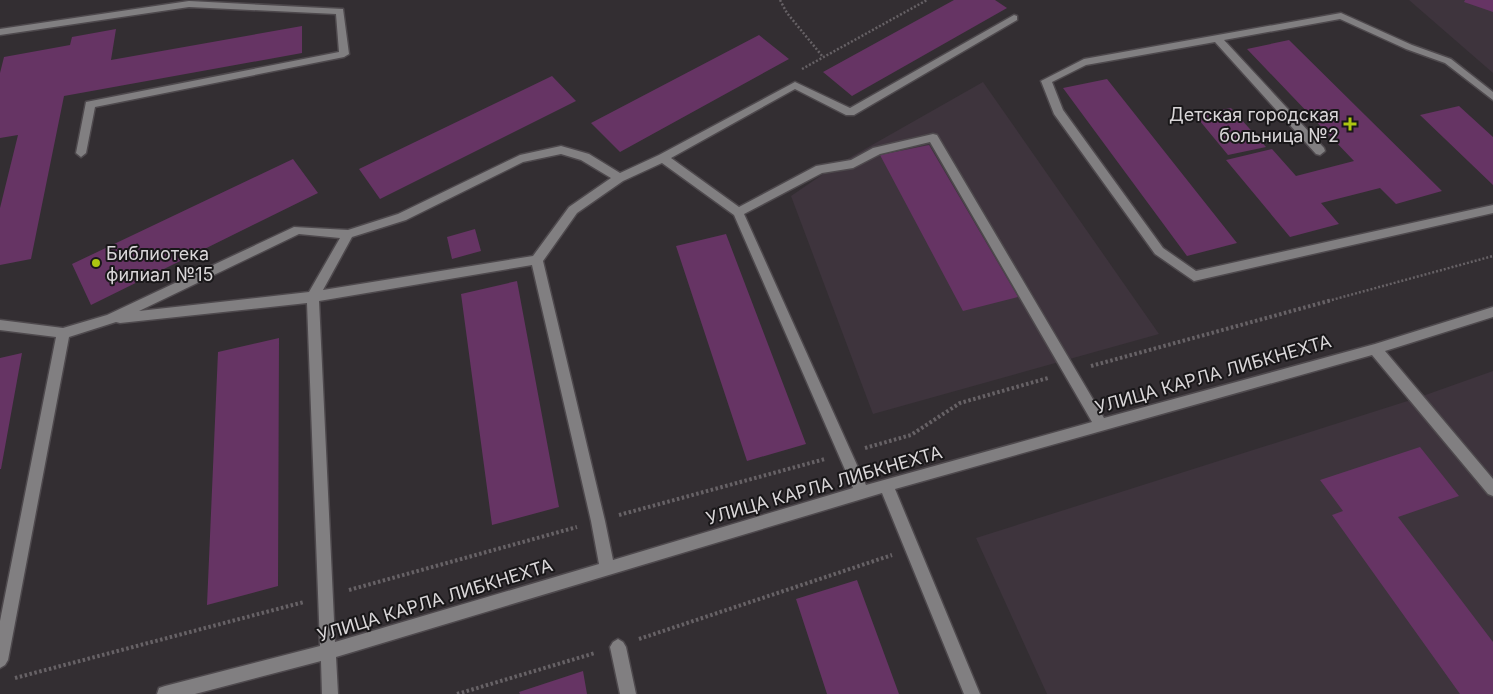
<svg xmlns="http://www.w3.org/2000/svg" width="1493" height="694" font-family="Inter,sans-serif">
  <rect width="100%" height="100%" fill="#332e32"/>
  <path fill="#3e343d" d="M1409 0H1493V73Z
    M983 82 1159 334 873 414 791 196 835 166Z
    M1493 371V694H1047L976 538 1417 398Z"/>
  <path fill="#663464" d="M954 0H995L1007 8 852 96 823 72Z
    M1465 0H1493V12L1464 2Z
    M302 26V53L64 96 31 259 0 265V208L18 135 0 138V73L4 57 70 45 72 37 116 29 111 60Z
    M759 35 789 59 620 152 591 123Z
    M1289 40 1442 191 1396 204 1380 188 1321 203 1339 224 1290 237 1226 160 1272 149 1296 176 1354 161 1247 49Z
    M552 76 576 101 380 199 359 169Z
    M1107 79 1237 243 1187 256 1063 88Z
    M1459 106 1493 137V185L1420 115Z
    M1231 108 1266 147 1228 155 1195 115Z
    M929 145 1018 297 963 311 880 155Z
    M293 159 318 193 91 305 72 264Z
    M475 229 481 251 452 259 447 237Z
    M726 234 806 444 747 461 676 246Z
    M517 281 559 507 492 525 461 294Z
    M279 338 278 586 207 605 218 352Z
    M22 353 1 469H0V358Z
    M1420 447 1459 496 1398 517 1493 642V694H1460L1332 515 1343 511 1320 480Z
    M857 580 899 694H827L796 599Z
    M583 671 587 694H520L519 692Z"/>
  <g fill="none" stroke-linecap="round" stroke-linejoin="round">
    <defs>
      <path id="minor" d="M189 1 343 9 349 54 344 57 95 107 86 153 81 157 76 153 86 102 339 52 336 14 189 7 0 35V29Z
        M1341 13 1412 45 1451 59 1493 92V100L1445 63 1406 49 1340 19 1224 40 1324 148 1325 151 1320 155 1316 154 1215 42 1086 65 1052 82 1063 110 1163 248 1196 271 1493 205V213L1194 281 1155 254 1054 114 1041 81 1084 59Z
        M1014 15 1017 16V20L854 115H846L795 89 671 158 739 207 816 166 851 160 873 148 933 134 937 135 1104 418 1375 344 1493 307V317L1385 351 1493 479V496L1488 494 1372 355 895 489 980 694H964L882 493 336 657 338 694H322L321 661 195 694H157L159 688 165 686 320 646 307 303 120 323 116 322 69 337 8 660 5 665 0 668V621L56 337 0 330V320L63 328 107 315 294 227 348 230 398 214 520 155 561 146 589 154 620 173 659 155 795 82 850 108ZM930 142 1092 422 866 485 744 214 822 173 853 168 880 154ZM561 154 581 160 611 178 569 207 533 256 323 290 352 237 406 220 523 162ZM662 163 734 215 853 488 613 560 605 521 543 261 577 213 623 181ZM299 234 340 238 309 292 139 311ZM532 265 591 521 599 564 335 642 319 301Z
        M618 639 623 642 626 647 636 694H620L610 647 613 642Z"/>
    </defs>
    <use href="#minor" stroke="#4e494d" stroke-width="3"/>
    <path stroke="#676266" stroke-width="2.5" stroke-dasharray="2 2" stroke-linecap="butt" d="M780 0 787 13 823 57
      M802 69 927 0
      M1328 301 1493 256"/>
    <path stroke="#676266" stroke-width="4" stroke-dasharray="2.5 2.5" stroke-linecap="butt" d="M1091 366 1332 300
      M865 448 911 435 960 403 1048 378
      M619 515 825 459
      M349 590 577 527
      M639 639 892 555
      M15 678 304 602
      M457 694 595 653"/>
    <use href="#minor" fill="#817f81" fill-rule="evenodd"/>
  </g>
  <g fill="#acc611" stroke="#191719" stroke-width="2">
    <path d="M1347.5 116.5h5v5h5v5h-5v5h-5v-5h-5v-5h5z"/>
    <circle cx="96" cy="263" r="5"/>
  </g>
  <g text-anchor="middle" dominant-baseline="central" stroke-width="4" stroke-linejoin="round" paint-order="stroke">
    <g font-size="18" fill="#d9d6d8" stroke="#191719" text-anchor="end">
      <text x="1339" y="114">Детская городская<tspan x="1339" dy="21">больница №2</tspan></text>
      <text x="106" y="253" text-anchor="start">Библиотека<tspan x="106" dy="21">филиал №15</tspan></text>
    </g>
    <g font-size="18" fill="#d9d6d8" stroke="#191719">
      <text transform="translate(1213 374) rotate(-16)">УЛИЦА КАРЛА ЛИБКНЕХТА</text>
      <text transform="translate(824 485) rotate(-16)">УЛИЦА КАРЛА ЛИБКНЕХТА</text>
      <text transform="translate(435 600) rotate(-17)">УЛИЦА КАРЛА ЛИБКНЕХТА</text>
    </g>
  </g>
</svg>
